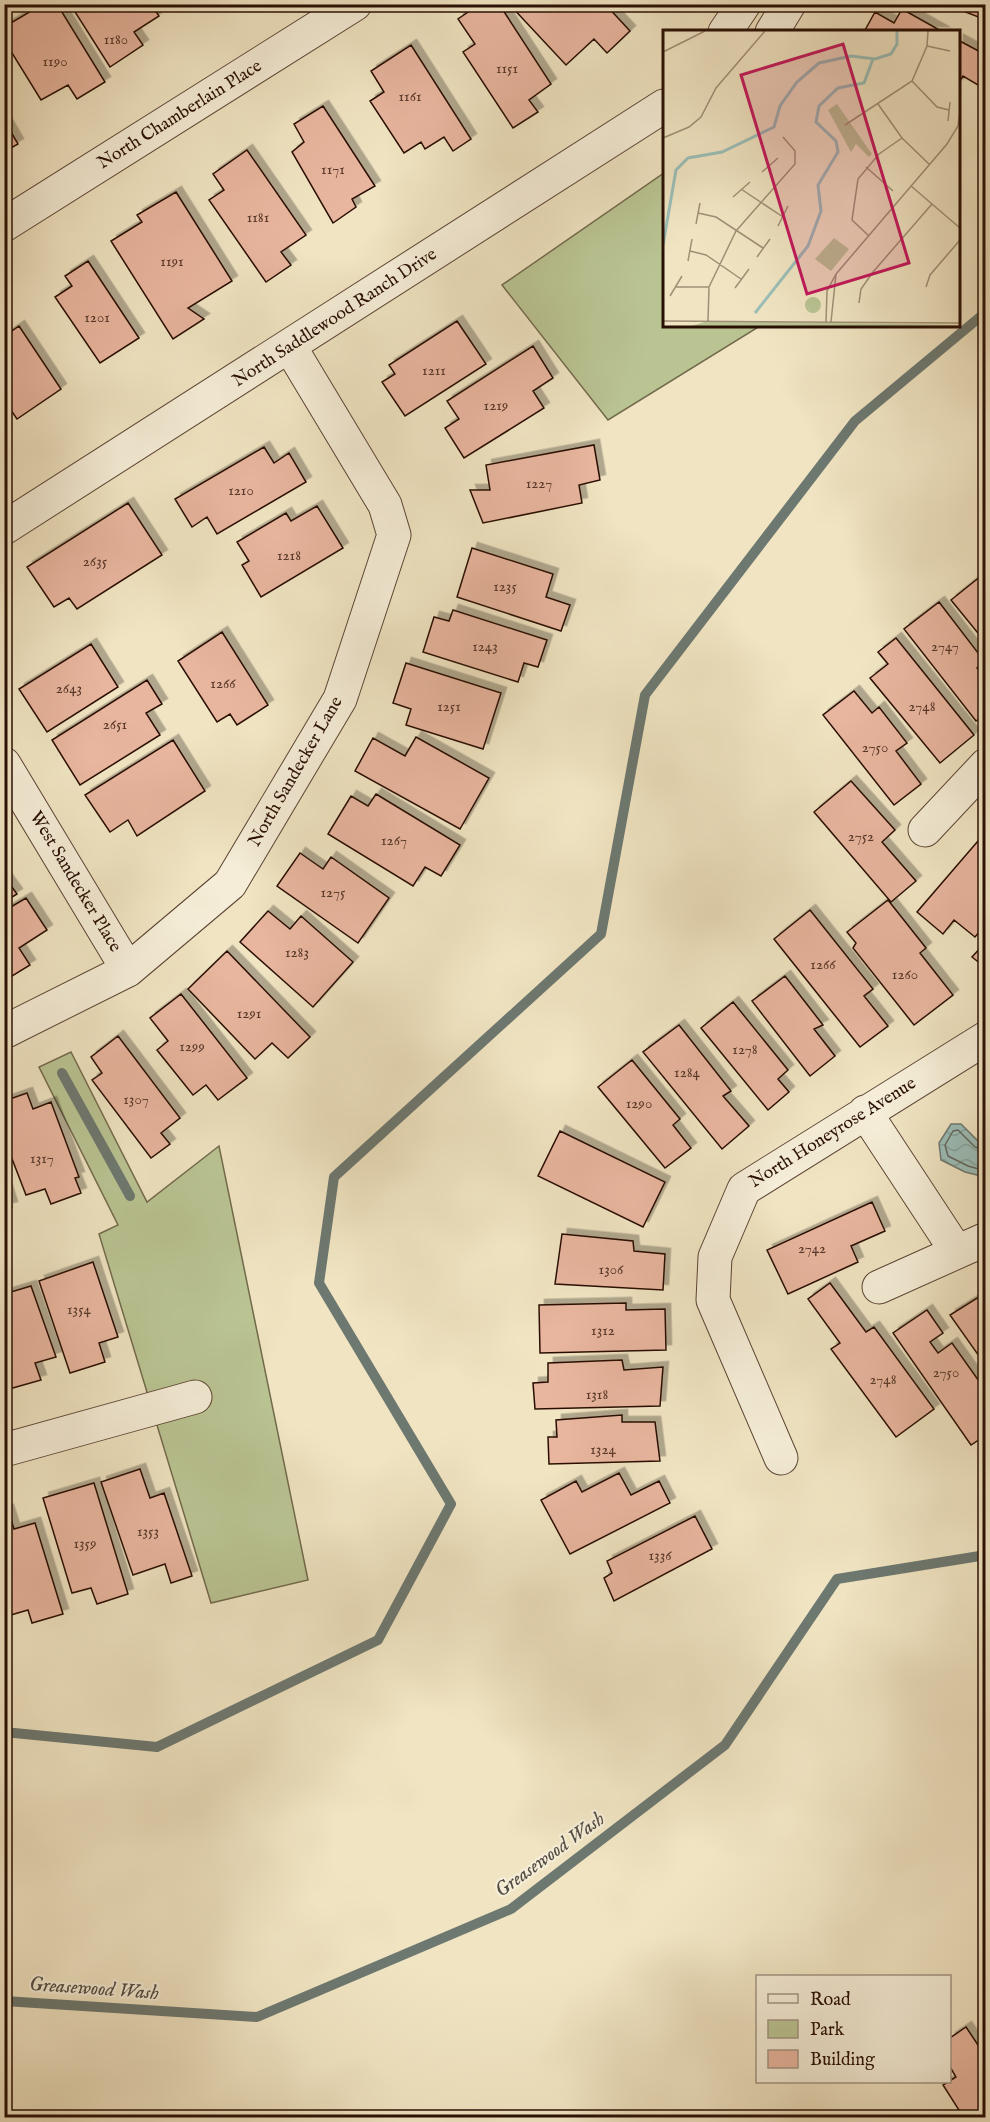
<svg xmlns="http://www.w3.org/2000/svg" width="990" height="2122" font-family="'IM FELL English',serif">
  <defs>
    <pattern id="water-waves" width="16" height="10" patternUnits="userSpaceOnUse" patternTransform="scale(1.5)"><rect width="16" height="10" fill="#9bbeb8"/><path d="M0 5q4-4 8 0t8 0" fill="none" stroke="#86a29d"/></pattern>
    <filter id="shadow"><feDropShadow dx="5.5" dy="-5.5" stdDeviation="0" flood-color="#0004"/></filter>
  </defs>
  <rect width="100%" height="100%" fill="#f0e4c2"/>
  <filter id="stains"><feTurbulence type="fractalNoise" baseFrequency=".00333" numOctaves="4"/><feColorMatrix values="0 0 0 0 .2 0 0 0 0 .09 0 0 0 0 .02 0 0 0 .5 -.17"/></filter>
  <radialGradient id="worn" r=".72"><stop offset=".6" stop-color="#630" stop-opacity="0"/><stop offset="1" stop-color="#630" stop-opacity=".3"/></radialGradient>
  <path fill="#bac493" stroke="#726a4c" stroke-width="1.5" d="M664 173V326H760L608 420 502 285Z
    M71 1052 147 1202 219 1146 308 1580 211 1603 99 1234 118 1225 39 1067Z"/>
  <path fill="url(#water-waves)" stroke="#6d7870" stroke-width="1.5" d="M951 1124H961L979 1142 985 1144V1177L965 1172 941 1160 939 1143Z"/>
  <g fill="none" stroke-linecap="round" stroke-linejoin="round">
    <path stroke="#62665e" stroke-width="1.5" d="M986 1150 975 1147 958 1130 953 1131 945 1145 948 1156 968 1166 986 1171"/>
    <path stroke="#6d7870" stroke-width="10" d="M62 1073 130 1196
      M4 1732 157 1747 378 1640 451 1504 319 1283 334 1177 601 934 645 695 855 421 986 312
      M4 2001 257 2017 511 1909 725 1745 837 1579 986 1555"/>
  </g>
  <path fill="#e8b59e" stroke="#290f04" stroke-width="1.5" filter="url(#shadow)" d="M43 4H57L105 82 77 99 68 85 41 100 4 40V27Z
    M70 4H151L159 16 134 32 143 45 110 67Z
    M480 4H499L551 84 529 100 538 112 513 128 463 52 475 44 458 19Z
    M509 4H605L630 31 607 53 594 39 566 65Z
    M945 4H986V20Z
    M902 9 943 32H864L875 12 894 23Z
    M958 40 986 55V71L978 85 963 76 958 84Z
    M411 45 471 139 453 151 444 137 425 149 421 142 404 153 370 101 384 92 371 71Z
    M323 106 375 186 352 199 356 207 333 223 292 152 304 142 294 124Z
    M4 120 18 144 4 152Z
    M247 150 306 235 281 252 291 265 266 282 209 200 224 190 213 174Z
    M176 192 232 281 188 308 204 319 173 339 111 241 142 222 137 215Z
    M88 261 139 338 100 363 55 297 72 286 65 276Z
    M457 321 486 364 405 416 382 382 395 374 389 365Z
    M19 326 61 389 17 419 4 400V333L6 335Z
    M533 346 553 378 533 391 544 408 464 458 445 428 459 419 447 401Z
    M594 445 600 480 579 485 582 503 483 523 470 490H490L486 465Z
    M264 447 274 463 289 453 306 482 217 534 207 517 192 527 175 499Z
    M128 503 162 555 77 609 69 598 54 607 27 567Z
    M317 506 343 548 261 597 242 565 249 561 237 542 286 513 291 521Z
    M472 548 553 574 546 597 570 605 561 631 457 597Z
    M981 576 986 581V643L951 600Z
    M939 602 985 662 977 668 986 679V714L976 721 904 629Z
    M453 610 547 640 538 667 524 663 518 682 423 652 434 617 449 621Z
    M222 632 268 705 237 725 230 714 217 722 178 661Z
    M896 638 974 735 940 763 870 678 888 664 878 652Z
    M91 644 118 687 47 732 19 689Z
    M406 663 501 693 483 749 406 725 411 709 393 703Z
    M147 680 162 704 146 713 160 735 80 785 52 740Z
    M854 691 872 713 879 707 907 743 896 751 921 784 894 805 823 715Z
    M416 737 489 778 460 829 355 771 373 738 405 756Z
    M173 740 205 791 137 836 128 820 110 832 85 795Z
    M851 781 895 830 882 842 916 881 891 902 814 812Z
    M376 794 460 845 441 876 425 867 413 886 328 834 351 796 368 806Z
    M978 841 986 854V924L975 937 954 920 943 934 917 912Z
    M300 853 323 869 331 857 389 898 358 943 277 886Z
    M4 876 17 894 4 902Z
    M26 898 47 930 19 948 30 965 4 981V911Z
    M888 900 926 948 920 953 953 995 914 1025 853 948 856 943 847 932Z
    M810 910 873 989 864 996 888 1026 860 1047 774 939Z
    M268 911 290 929 301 916 353 962 313 1007 240 942Z
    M986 942V968L972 957Z
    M227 951 310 1037 288 1058 272 1043 255 1059 188 989Z
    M785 976 823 1025 814 1029 835 1056 810 1076 752 1001Z
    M181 994 247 1078 218 1100 206 1085 193 1095 157 1050 168 1041 150 1018Z
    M733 1002 788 1070 778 1079 789 1092 768 1110 701 1028Z
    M679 1025 731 1091 723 1096 749 1126 722 1149 643 1052Z
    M118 1036 180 1118 161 1133 170 1144 151 1158 92 1080 102 1073 91 1057Z
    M632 1060 680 1119 673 1125 691 1148 665 1168 598 1087Z
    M27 1093 33 1109 51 1102 79 1177 75 1178 81 1193 51 1204 45 1189 26 1195 4 1138V1101Z
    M560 1131 665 1182 643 1227 538 1176Z
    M4 1181 12 1207 4 1209Z
    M872 1202 885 1231 851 1246 858 1262 788 1294 767 1250Z
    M562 1234 633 1241 634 1251 665 1254 663 1290 555 1284Z
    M93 1262 118 1337 99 1343 105 1362 70 1373 39 1281Z
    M830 1283 866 1332 874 1327 934 1409 896 1437 831 1349 840 1343 808 1299Z
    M31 1286 56 1357 35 1363 41 1380 9 1389 4 1375V1294Z
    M982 1295 986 1300V1366L950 1315Z
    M626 1303V1310L665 1309 666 1350 540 1353 539 1305Z
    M927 1310 943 1333 930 1342 938 1353 952 1343 986 1391V1435L971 1445 893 1333Z
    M622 1360 624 1370 663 1367 660 1406 535 1409 533 1383 548 1382V1363Z
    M622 1415V1422H655L660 1461 549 1464 548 1437H557L556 1420Z
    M140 1469 150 1498 164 1493 192 1576 171 1583 165 1564 133 1575 101 1482Z
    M619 1473 631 1495 659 1481 670 1503 570 1554 541 1500 576 1481 582 1492Z
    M94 1483 128 1594 97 1604 91 1588 72 1593 43 1498Z
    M8 1510 14 1529 35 1523 63 1614 32 1623 28 1610 4 1617V1511Z
    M695 1516 712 1549 614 1601 604 1578 612 1573 607 1561Z
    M966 2027 986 2057V2118H964L943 2085 956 2077 950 2067V2038Z"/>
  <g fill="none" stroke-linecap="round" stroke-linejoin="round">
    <defs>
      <path id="street" d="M725 32 744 4
        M772 32 789 4
        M4 225 355 4
        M4 528 664 106
        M4 764 128 970
        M925 830 986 765
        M4 1032 128 970 230 884 340 699 394 535 385 505 290 347
        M865 1112 957 1252
        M879 1287 986 1239
        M4 1450 195 1397
        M781 1458 713 1300 715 1257 744 1189 986 1038"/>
    </defs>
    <use href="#street" stroke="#5b4434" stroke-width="35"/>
    <use href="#street" stroke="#f5edd7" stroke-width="33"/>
  </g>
  <g text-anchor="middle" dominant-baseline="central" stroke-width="4.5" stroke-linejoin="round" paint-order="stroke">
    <g font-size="15" fill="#59382a">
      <text x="116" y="39">1180</text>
      <text x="55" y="61">1190</text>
      <text x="507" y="68">1151</text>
      <text x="410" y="96">1161</text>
      <text x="333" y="169">1171</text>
      <text x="258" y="217">1181</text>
      <text x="172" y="261">1191</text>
      <text x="97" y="317">1201</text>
      <text x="434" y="370">1211</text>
      <text x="496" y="405">1219</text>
      <text x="539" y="483">1227</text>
      <text x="241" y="490">1210</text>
      <text x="289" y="555">1218</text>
      <text x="95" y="561">2635</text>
      <text x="505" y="586">1235</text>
      <text x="485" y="646">1243</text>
      <text x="945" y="646">2747</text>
      <text x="223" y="683">1266</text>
      <text x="69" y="688">2643</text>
      <text x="449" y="706">1251</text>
      <text x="922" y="706">2748</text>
      <text x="115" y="724">2651</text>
      <text x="875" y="747">2750</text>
      <text x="861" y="836">2752</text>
      <text x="394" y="840">1267</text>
      <text x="333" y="892">1275</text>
      <text x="297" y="952">1283</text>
      <text x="823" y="964">1266</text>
      <text x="905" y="974">1260</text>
      <text x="249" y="1013">1291</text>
      <text x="192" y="1046">1299</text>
      <text x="745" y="1049">1278</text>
      <text x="687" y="1072">1284</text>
      <text x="136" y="1099">1307</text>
      <text x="639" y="1103">1290</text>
      <text x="42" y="1158">1317</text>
      <text x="812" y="1248">2742</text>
      <text x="611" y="1269">1306</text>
      <text x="79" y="1309">1354</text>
      <text x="603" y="1330">1312</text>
      <text x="946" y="1372">2750</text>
      <text x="883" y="1379">2748</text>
      <text x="597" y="1394">1318</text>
      <text x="603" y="1449">1324</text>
      <text x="148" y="1531">1353</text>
      <text x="85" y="1543">1359</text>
      <text x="660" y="1555">1336</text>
    </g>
    <g font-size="18" fill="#290f04" stroke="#f5edd7">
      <text transform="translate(180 115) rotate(-32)">North Chamberlain Place</text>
      <text transform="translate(335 318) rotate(-33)">North Saddlewood Ranch Drive</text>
      <text transform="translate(296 772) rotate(-60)">North Sandecker Lane</text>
      <text transform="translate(75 882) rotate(59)">West Sandecker Place</text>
      <text transform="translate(833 1133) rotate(-32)">North Honeyrose Avenue</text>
    </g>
    <g font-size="20" font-style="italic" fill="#514c43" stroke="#f5edd7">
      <text transform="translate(550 1855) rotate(-36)">Greasewood Wash</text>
      <text transform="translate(94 1989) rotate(4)">Greasewood Wash</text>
    </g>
  </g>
  <g transform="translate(663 30)">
    <rect width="297" height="297" fill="#f0e4c2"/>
    <path d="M174 74 209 124 206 127 193 114 188 122 165 80ZM171 208 186 219 168 241 152 229ZM142 275a8 8 0 1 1 16 0a8 8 0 1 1-16 0ZM45 291 297 295V296H28Z" fill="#bac493"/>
    <path fill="none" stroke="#9bbeb8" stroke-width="3" d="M0 215 13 140 25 128 59 122 111 97 117 76 134 52 156 33 188 26 212 29 228 24 234 14V1M92 283 145 216 158 181 155 155 175 122 173 111 153 92 156 76 175 58 201 53 210 29"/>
    <path fill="none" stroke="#a08f76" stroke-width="1.5" d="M264 16 287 21M0 22 42 1M249 51 274 77 286 80M215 74 239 108 267 135M285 91 287 72M182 95 249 51 264 16 265 1M0 108 26 97 38 87 53 58 102 1M203 137 230 161M99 142 115 128M248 156 297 198M78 159 120 187M70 167 87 152M35 183 53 187 100 218M33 194 37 173M115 196 125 176M206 206 189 190 195 149 216 124 239 108M27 221 43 225 78 249M94 227 107 209M25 231 29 209M173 244 284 114 295 96 297 81M12 257H46M263 257 267 245 297 210M72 258 86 239M7 266 19 246M196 273 198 259 210 242 269 174M0 291 297 293M45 291 46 257 73 201 132 134V121L120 107M163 292 164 261 173 244 168 292"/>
    <path fill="#c2185b" fill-opacity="0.15" stroke="#c2185b" stroke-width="3" d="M180 14 246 233 144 264 78 45Z"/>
    <rect width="297" height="297" fill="none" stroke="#290f04" stroke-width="3"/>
  </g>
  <rect width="990" height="2122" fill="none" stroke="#f0e4c2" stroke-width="24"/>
  <rect x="6" y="6" width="978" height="2110" fill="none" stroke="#290f04" stroke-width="3"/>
  <rect x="12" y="12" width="966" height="2098" fill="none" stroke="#290f04" stroke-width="1.5"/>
  <rect x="756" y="1975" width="195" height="108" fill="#f5edd7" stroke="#a39483" stroke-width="1.5"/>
  <rect x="768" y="1994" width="30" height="9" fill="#f5edd7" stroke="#a39483" stroke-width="1.5"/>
  <text x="810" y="2005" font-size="18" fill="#290f04">Road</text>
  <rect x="768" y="2020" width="30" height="18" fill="#bac493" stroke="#a39483" stroke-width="1.5"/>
  <text x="810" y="2035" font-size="18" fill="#290f04">Park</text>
  <rect x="768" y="2050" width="30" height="18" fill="#e8b59e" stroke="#a39483" stroke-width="1.5"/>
  <text x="810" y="2065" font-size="18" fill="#290f04">Building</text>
  <rect width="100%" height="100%" filter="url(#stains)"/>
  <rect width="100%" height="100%" fill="url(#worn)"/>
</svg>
